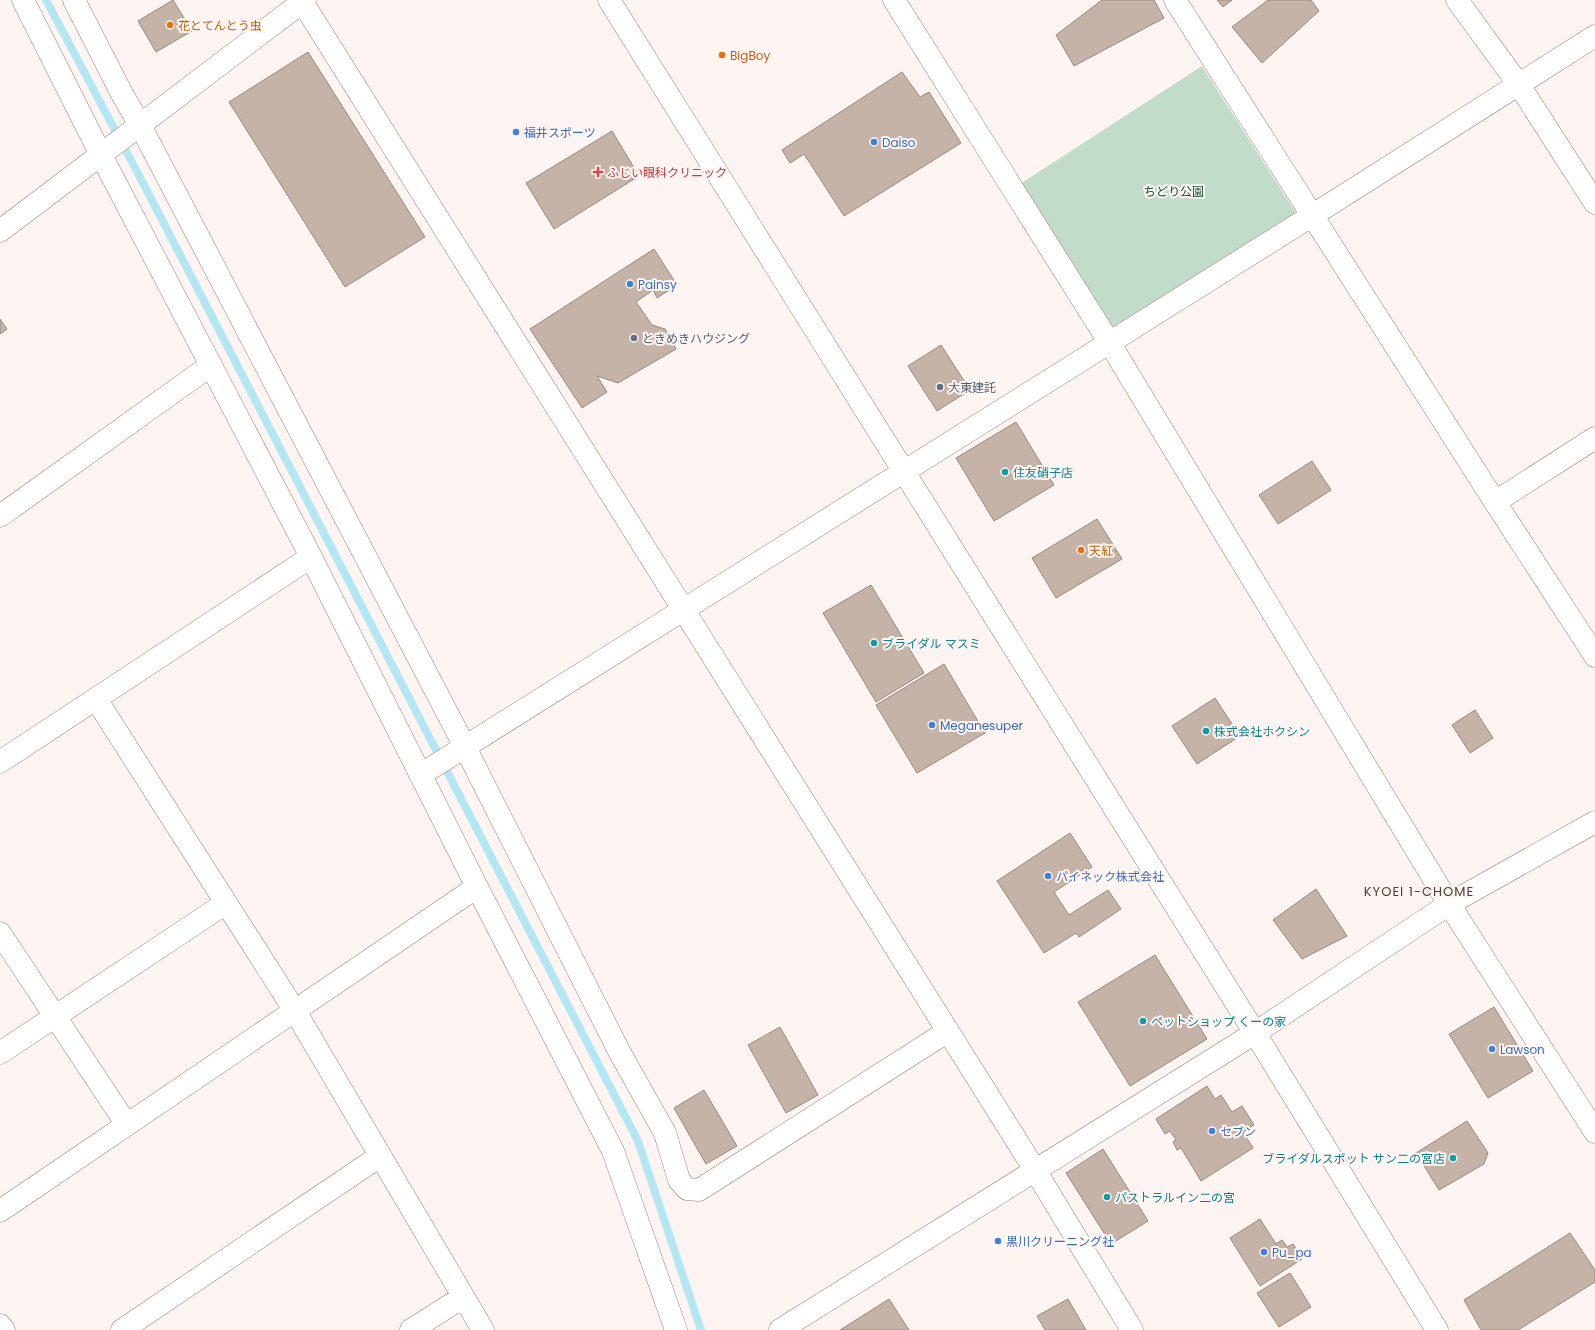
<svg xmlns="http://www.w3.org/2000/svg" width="1595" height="1330" font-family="Poppins,'Noto Sans JP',sans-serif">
  <rect width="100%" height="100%" fill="#fef5f2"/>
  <path fill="#c2dcca" d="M1202 66 1299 218 1113 335 1017 186Z"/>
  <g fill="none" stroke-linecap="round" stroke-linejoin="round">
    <path stroke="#b3e7f4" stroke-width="8" d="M46 0 144 185 638 1141 701 1330"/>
  </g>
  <path fill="#c6b3a8" stroke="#9a897e" d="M173 0 192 31 156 52 138 21Z
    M1102 0H1154L1164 18 1074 66 1056 35Z
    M1217 0H1232L1223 7Z
    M1268 0H1311L1319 11 1262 63 1232 27Z
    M308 52 425 237 345 287 229 102Z
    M902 72 920 97 929 92 961 143 844 216 804 154 790 163 782 150Z
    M612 131 639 176 554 229 526 183Z
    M654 249 677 285 657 298 653 290 636 302 652 325 665 329 676 349 618 383 597 376 607 392 582 408 530 329Z
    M0 319 7 329 0 334Z
    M941 345 970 390 937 411 908 366Z
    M1016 422 1054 485 994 521 956 458Z
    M1312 461 1331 490 1278 524 1259 495Z
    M1097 519 1122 559 1056 598 1032 558Z
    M871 585 924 673 876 702 823 613Z
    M944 664 985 733 917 773 876 705Z
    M1215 698 1240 736 1197 764 1172 726Z
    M1475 710 1493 738 1470 753 1452 725Z
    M1070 833 1092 867 1054 892 1069 915 1108 890 1121 909 1079 937 1076 933 1044 953 997 881Z
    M1316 889 1347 936 1302 959 1273 920Z
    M1155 955 1207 1039 1130 1086 1078 1002Z
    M1494 1007 1533 1071 1488 1098 1449 1034Z
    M780 1027 818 1095 786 1113 748 1045Z
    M1207 1086 1215 1099 1221 1095 1232 1112 1242 1106 1254 1125 1243 1132 1253 1148 1201 1181 1181 1148 1177 1150 1173 1142 1176 1140 1170 1131 1165 1134 1156 1119Z
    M704 1090 737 1146 706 1164 674 1108Z
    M1467 1121 1488 1153 1484 1164 1439 1190 1416 1153Z
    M1103 1149 1148 1221 1111 1244 1066 1173Z
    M1260 1219 1276 1244 1282 1240 1287 1247 1293 1244 1302 1259 1260 1286 1230 1238Z
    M1570 1233 1595 1270V1282L1518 1330H1481L1464 1300Z
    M1290 1273 1311 1307 1279 1327 1257 1293Z
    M889 1299 909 1330H840Z
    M1068 1299 1086 1330H1045L1037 1316Z"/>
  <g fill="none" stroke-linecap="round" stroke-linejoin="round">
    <defs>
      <path id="minor" d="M23 0 101 155 311 557 477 887 613 1151 676 1330
        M74 0 121 92 140 125 465 747 620 1053 665 1133 679 1180 687 1189 699 1190 948 1031
        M301 0 1035 1170 1132 1330
        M609 0 1255 1033 1437 1330
        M894 0 1109 342 1449 904 1595 1132
        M1175 0 1495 502 1595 656
        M1457 0 1519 85 1595 203
        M0 231 305 0
        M1495 502 1595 438
        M0 516 211 365
        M96 699 295 1011 483 1330
        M0 762 311 557
        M420 775 1313 215 1595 36
        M0 933 127 1125
        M0 1053 226 903
        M0 1211 477 887
        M0 1325 4 1330
        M122 1330 380 1156
        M411 1330 463 1297
        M780 1330 1255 1033 1449 904 1595 822"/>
    </defs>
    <use href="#minor" stroke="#94817a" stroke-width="23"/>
    <use href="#minor" stroke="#fff" stroke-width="22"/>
  </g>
  <g fill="#e8710a" stroke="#fef5f2" stroke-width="1.5">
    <circle cx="170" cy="25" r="4"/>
    <circle cx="722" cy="55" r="4"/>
    <circle cx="1081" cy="550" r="4"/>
  </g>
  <g fill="#3f7fe0" stroke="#fef5f2" stroke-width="1.5">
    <circle cx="516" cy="132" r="4"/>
    <circle cx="874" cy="142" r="4"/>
    <circle cx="630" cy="284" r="4"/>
    <circle cx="932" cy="725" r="4"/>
    <circle cx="1048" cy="876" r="4"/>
    <circle cx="1492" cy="1049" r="4"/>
    <circle cx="1212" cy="1131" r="4"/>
    <circle cx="998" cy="1241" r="4"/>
    <circle cx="1264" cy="1252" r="4"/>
  </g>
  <path fill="#e0444e" stroke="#fef5f2" stroke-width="1.5" d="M596 166h4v4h4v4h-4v4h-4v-4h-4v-4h4z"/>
  <g fill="#5c6f8a" stroke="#fef5f2" stroke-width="1.5">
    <circle cx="634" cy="338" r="4"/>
    <circle cx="940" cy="387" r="4"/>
  </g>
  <g fill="#0f9aa8" stroke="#fef5f2" stroke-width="1.5">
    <circle cx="1005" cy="472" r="4"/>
    <circle cx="874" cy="643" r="4"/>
    <circle cx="1206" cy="731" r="4"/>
    <circle cx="1143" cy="1021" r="4"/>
    <circle cx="1453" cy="1158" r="4"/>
    <circle cx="1107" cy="1197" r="4"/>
  </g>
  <g text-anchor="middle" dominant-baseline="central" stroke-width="4" stroke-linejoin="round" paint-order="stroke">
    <g font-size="12" fill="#c56008" stroke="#fef5f2" text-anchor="start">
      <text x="178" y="25">花とてんとう虫</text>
      <text x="730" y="55">BigBoy</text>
      <text x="1089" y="550">天紅</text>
    </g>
    <g font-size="12" fill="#366cbe" stroke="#fef5f2" text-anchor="start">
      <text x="524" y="132">福井スポーツ</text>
      <text x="882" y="142">Daiso</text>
      <text x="638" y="284">Painsy</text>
      <text x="940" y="725">Meganesuper</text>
      <text x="1056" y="876">パイネック株式会社</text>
      <text x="1500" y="1049">Lawson</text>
      <text x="1220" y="1131">セブン</text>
      <text x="1006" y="1241">黒川クリーニング社</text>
      <text x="1272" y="1252">Pu_pa</text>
    </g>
    <g font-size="12" fill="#be3a42" stroke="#fef5f2" text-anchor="start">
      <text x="607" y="172">ふじい眼科クリニック</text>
    </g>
    <g font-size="12" fill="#0f502d" stroke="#fef5f2">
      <text x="1174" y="191">ちどり公園</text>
    </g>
    <g font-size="12" fill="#4e5e75" stroke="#fef5f2" text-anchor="start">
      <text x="642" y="338">ときめきハウジング</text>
      <text x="948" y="387">大東建託</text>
    </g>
    <g font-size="12" fill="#0d838f" stroke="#fef5f2" text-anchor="start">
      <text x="1013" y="472">住友硝子店</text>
      <text x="882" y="643">ブライダル マスミ</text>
      <text x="1214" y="731">株式会社ホクシン</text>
      <text x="1151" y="1021">ペットショップ くーの家</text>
      <text x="1445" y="1158" text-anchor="end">ブライダルスポット サン二の宮店</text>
      <text x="1115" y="1197">パストラルイン二の宮</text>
    </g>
    <g font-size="13" letter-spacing="1" fill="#4f3d37" stroke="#fef5f2">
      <text x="1419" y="891">KYOEI 1-CHOME</text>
    </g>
  </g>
</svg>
